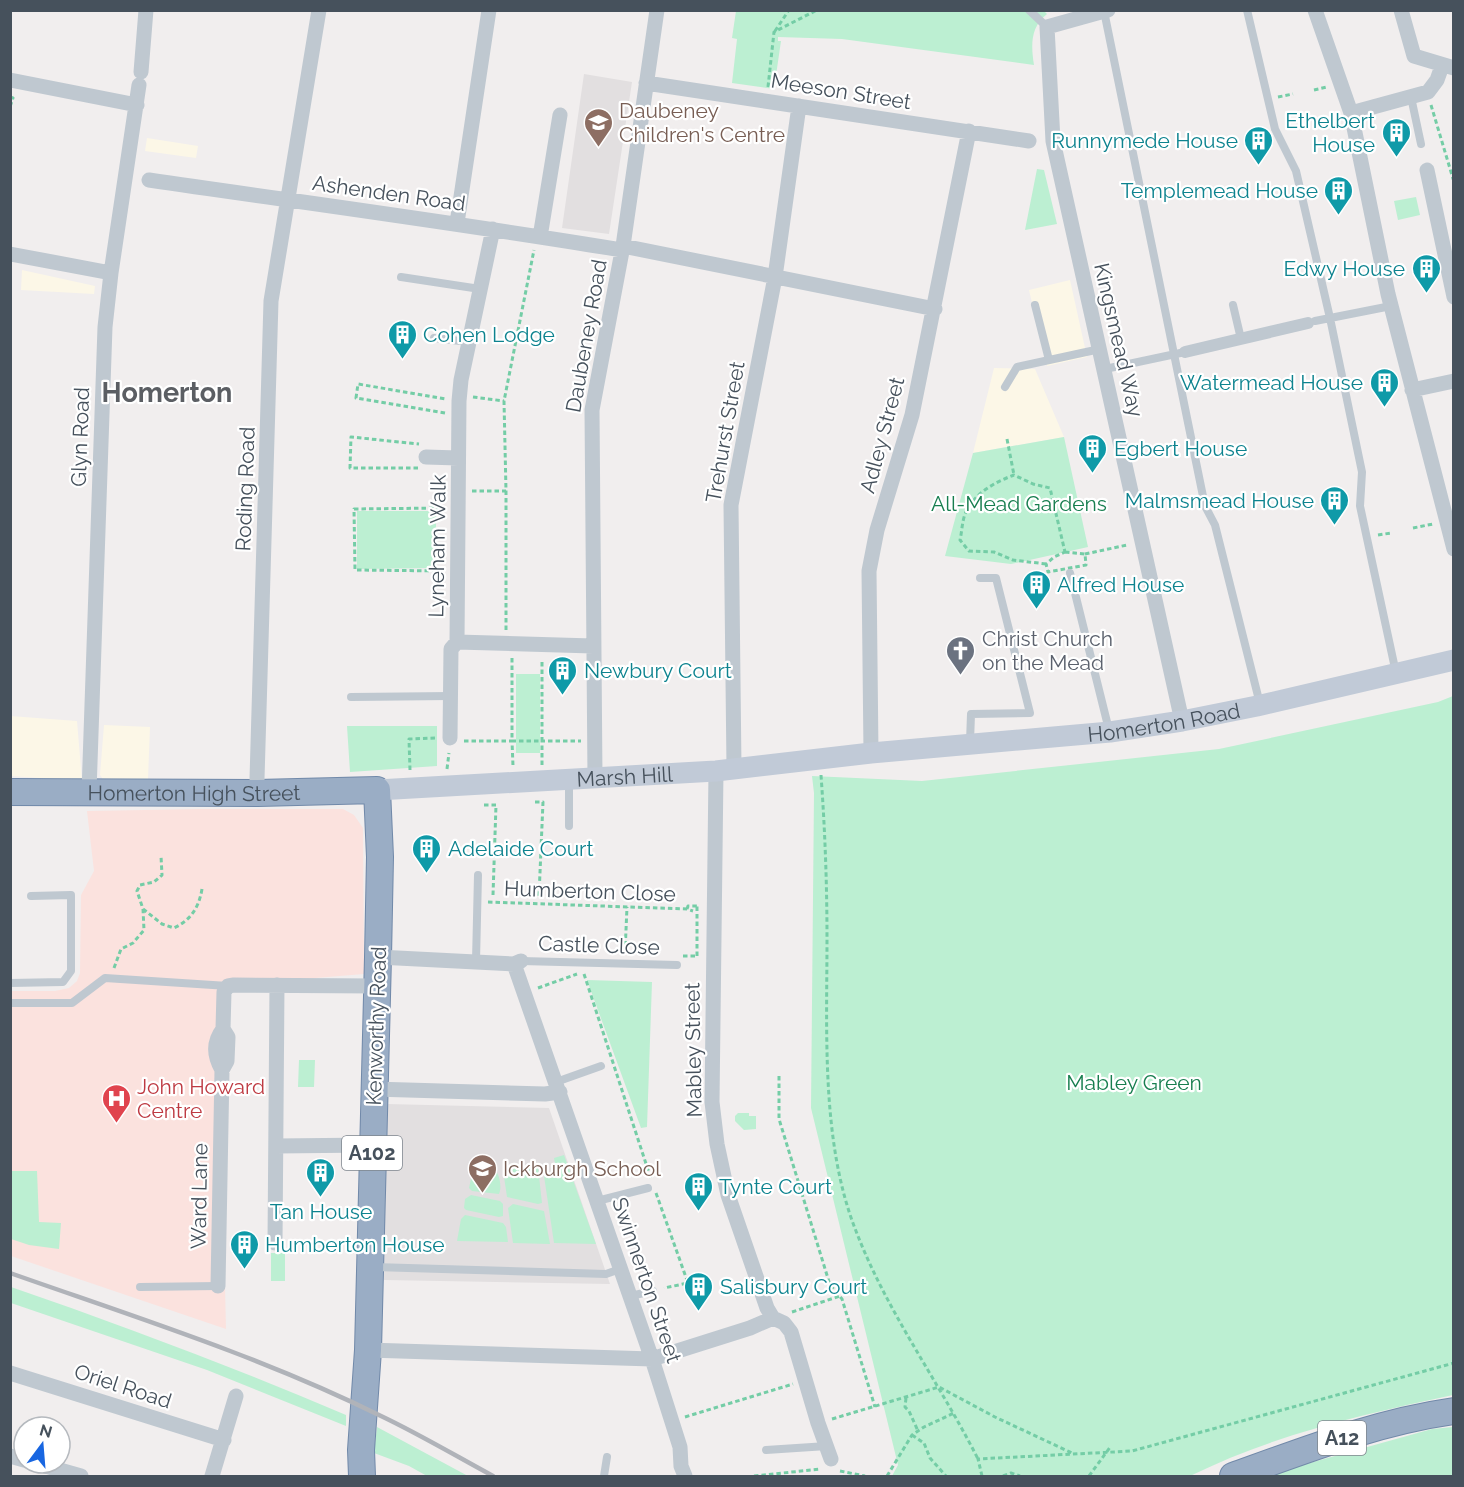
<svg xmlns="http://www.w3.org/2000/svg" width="1464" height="1487" font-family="Raleway,sans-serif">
  <rect width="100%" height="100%" fill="#f1eeee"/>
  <path fill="#fcf7e7" d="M147 138 198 146 196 158 145 151Z
    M22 270 95 286 94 294 21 290Z
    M1070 280 1087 357 1047 366 1029 290Z
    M994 368 1035 369 1064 437 973 453Z
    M10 716 77 721 82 781 11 776Z
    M104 725 150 727 148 779 104 781 100 775Z"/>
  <path fill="#e2dfe0" d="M584 74 632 82 609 234 562 228Z
    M387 1104 549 1108 610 1284 384 1280Z"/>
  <path fill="#fbe2de" d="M202 809H343L354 815 363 828 364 974 218 986 226 1329 11 1256V991H55L69 988 77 981 80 973 81 895 94 871 87 811Z"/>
  <path fill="#bcefd2" d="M1043 10 1047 14C1030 27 1031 46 1034 65L842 39 778 37V41H781L774 89 732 83 737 39 732 38 736 11Z
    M1037 169 1044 170 1057 224 1025 230Z
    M1416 197 1420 215 1398 220 1394 201Z
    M1064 437 1088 547 1011 564 945 556 973 453Z
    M357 511H436V568L357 569Z
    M516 674H540V753H516Z
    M1453 696V1395C1364 1414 1273 1435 1190 1476H892L898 1465 811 1108 814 793 812 776 922 781 1219 749 1438 702Z
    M347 726H437V766L350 772Z
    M587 980 652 982 647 1127 641 1128Z
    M299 1060H315L314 1087H298Z
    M738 1113H749V1116H756V1129L744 1130 735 1121V1116Z
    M564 1155 596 1244 554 1243 544 1176 557 1174 554 1158Z
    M533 1165 538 1167 542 1203 538 1204 507 1197 503 1170Z
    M495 1170C500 1175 502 1188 499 1194L472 1191 469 1188 472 1174Z
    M11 1171H37L39 1222 61 1223 59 1249 29 1245 11 1239Z
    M471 1195 500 1201 503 1204V1216L499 1217 466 1210 464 1208 465 1199Z
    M513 1204 544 1211 550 1244 513 1243 508 1208Z
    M465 1215 503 1223 506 1227 508 1242 457 1241 461 1219Z
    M271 1253H285V1281H271Z
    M11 1287C124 1326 236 1368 346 1415V1426L207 1370 11 1303Z
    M377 1427 468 1476H427L409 1466 374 1453Z
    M1453 1427V1476H1272L1288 1469 1432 1429Z"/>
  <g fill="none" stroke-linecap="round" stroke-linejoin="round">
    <defs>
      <g id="trunk">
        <path id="s2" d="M10 792 258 793 377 790 380 857 378 957 368 1350 361 1450 362 1476"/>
        <path d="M1233 1476C1305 1450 1377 1422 1454 1411"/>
      </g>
    </defs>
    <use href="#trunk" stroke="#7189a9" stroke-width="28"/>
    <path stroke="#74cda6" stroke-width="3" stroke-dasharray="4.5 3" stroke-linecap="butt" d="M775 31 789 10
      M768 87 774 32 817 10
      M1314 90 1327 87
      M10 97 13 98 10 107
      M1278 97 1293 94
      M1431 105 1454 182
      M473 397 504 401
      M445 413 356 398 358 384 446 399
      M1007 439 1014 475
      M418 468H350L351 437 419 444
      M472 491H506
      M1413 528 1433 524
      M1378 535 1391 533
      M1065 552 1085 554 1086 565 1048 572 1046 564 1054 557Z
      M1085 554 1127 545
      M1046 564 1013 560 994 552 969 551 960 540C962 532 962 520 966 512 975 493 995 482 1014 475L1033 484 1050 488 1065 552
      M444 571 355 570 354 509 444 508
      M506 630V491L504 401 534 250
      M512 658V741H542V660
      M464 741H512L513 766
      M542 765V741H581
      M447 769 449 753
      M410 770 409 739 437 738
      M821 775C825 830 827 884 827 939 827 1032 821 1143 856 1231 887 1312 939 1382 978 1459
      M535 802H543L539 896
      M484 805H496L493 895
      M488 902 687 909 693 911
      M143 909 162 924 174 928C191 920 199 907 202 889
      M687 909 688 906H697
      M625 953 627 907
      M683 956H697
      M697 956V906
      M114 968 121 949 133 943 144 930 143 909 137 891 140 885 154 882 162 875 161 856
      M584 974 651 1179
      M538 988 577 974
      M779 1076V1119L830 1285 842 1299 875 1407
      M656 1193 688 1283 664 1288
      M792 1312 840 1296
      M906 1398 905 1407 909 1411 918 1431
      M685 1417 793 1384
      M832 1419 939 1387 995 1417 1072 1453
      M912 1435 924 1443 930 1458 946 1476
      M840 1471 865 1476
      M754 1476 821 1469
      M887 1476 912 1435 924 1427 954 1413
      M982 1476 978 1459 1132 1451 1454 1363
      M1003 1476 1011 1473 1020 1476
      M1089 1476 1111 1446"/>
    <path stroke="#bfc8d0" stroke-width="8" d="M1029 10 1047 27
      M1247 10 1275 129 1296 171 1330 318 1362 472 1360 506 1396 673
      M1104 11 1205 506 1215 525 1260 704
      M1411 97 1421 144
      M401 277 480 289
      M1035 305 1049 360
      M1233 305 1241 339
      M1315 321 1391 306
      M434 338 469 342
      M1105 369 1185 352
      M1005 387 1017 367 1100 349
      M1070 573 1109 730
      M351 697 451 696
      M970 742 971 714 1030 713 996 578H980
      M569 826V781
      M476 961 478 875
      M521 961 677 965
      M10 983 63 982 71 971V895L31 896
      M10 1003H72L105 978 228 986
      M556 1082 601 1066
      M597 1201 648 1188
      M374 1267 606 1274 620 1269
      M140 1287 218 1286
      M630 1296 653 1291
      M766 1450 827 1446
      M604 1476 607 1457"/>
    <path stroke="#bfc8d0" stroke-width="12" d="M1185 352 1308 323"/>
    <path stroke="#bfc8d0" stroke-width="15" d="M1108 10 1047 27 1053 141 1182 721
      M1315 10 1351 113 1388 294 1454 549
      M1401 10 1414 56 1454 68
      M141 72 146 10
      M10 80 137 105
      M646 83 1029 141
      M1351 113 1428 92 1437 80 1442 66
      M1427 170 1454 297
      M149 180C307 203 465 224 622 250
      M457 223 489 10
      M540 237 560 115
      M623 246 935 309
      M10 254 111 273
      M1412 390 1454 381
      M426 457 458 458
      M457 642 459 401 461 380 493 229
      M457 642 593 646
      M450 738 451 649 457 642
      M871 753 869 571 877 530 912 415 969 131
      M734 768 731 505 775 277 799 106
      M595 778 592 410 623 246 657 10
      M89 792 105 327 111 273 139 85
      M258 793 257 779 271 301 319 10
      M378 957 514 964 521 961
      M514 964 652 1359 680 1447 681 1466 685 1476
      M222 1070C214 1056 213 1042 223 1029
      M373 1089 545 1094 560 1092
      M276 1146 372 1145
      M275 1243 277 985
      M218 1286 222 1070 227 1061 228 1037 223 1029 224 992 228 986 234 985 377 986
      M773 1318 784 1323 791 1332 818 1423 831 1459
      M368 1350 652 1359 750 1328 773 1318 767 1308 728 1195 717 1144 712 1102 716 771
      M10 1373 224 1440
      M10 1456 24 1460
      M35 1463 81 1476
      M212 1476 236 1396"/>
    <path stroke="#c1cad7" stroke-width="21" id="s1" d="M377 790 716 771 871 753 1110 732 1182 721 1257 706 1454 660"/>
    <use href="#trunk" stroke="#9aadc5" stroke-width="26"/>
    <path stroke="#b0b3b9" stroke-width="4.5" d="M10 1273C135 1317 262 1357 381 1416 419 1434 456 1456 493 1476"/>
  </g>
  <defs>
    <symbol id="school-pin" viewBox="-11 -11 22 30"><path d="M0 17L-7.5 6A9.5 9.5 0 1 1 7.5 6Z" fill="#8d6e63" stroke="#fff"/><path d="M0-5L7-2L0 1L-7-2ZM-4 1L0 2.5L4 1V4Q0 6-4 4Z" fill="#fff"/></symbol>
    <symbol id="building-pin" viewBox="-11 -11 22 30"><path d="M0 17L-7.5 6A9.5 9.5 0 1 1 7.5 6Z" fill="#0f9aa8" stroke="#fff"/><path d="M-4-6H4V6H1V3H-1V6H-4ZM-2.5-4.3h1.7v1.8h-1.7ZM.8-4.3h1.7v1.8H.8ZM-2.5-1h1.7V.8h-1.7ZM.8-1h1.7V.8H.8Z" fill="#fff"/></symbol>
    <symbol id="church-pin" viewBox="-11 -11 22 30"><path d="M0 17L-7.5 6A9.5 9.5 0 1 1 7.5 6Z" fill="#6b7280" stroke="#fff"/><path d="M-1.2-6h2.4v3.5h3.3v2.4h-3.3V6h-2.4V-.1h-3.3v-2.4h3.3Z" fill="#fff"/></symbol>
    <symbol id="hospital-pin" viewBox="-11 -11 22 30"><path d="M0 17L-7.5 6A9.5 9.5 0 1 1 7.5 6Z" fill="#e0444e" stroke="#fff"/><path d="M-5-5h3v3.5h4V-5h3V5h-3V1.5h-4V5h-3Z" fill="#fff"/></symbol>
  </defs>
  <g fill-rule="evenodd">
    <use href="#school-pin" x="582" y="106" width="33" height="45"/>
    <use href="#building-pin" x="1380" y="116" width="33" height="45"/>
    <use href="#building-pin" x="1242" y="124" width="33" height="45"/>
    <use href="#building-pin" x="1322" y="174" width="33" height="45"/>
    <use href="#building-pin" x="1410" y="252" width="33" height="45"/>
    <use href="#building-pin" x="386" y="318" width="33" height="45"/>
    <use href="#building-pin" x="1368" y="366" width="33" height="45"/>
    <use href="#building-pin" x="1076" y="432" width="33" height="45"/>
    <use href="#building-pin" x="1318" y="484" width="33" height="45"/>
    <use href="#building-pin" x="1020" y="568" width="33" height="45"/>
    <use href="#church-pin" x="944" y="634" width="33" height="45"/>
    <use href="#building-pin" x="546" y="654" width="33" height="45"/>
    <use href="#building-pin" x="410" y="832" width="33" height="45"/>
    <use href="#hospital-pin" x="100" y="1082" width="33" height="45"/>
    <use href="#school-pin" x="466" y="1152" width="33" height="45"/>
    <use href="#building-pin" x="304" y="1156" width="33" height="45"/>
    <use href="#building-pin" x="682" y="1170" width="33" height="45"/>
    <use href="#building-pin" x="228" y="1228" width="33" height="45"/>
    <use href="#building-pin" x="682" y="1270" width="33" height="45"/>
  </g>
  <g text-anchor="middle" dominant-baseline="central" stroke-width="4.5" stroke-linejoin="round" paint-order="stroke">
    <g fill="#fff" stroke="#7e858d" stroke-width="1.5">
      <rect x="342" y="1136" width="60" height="34" rx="4.5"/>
      <rect x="1318" y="1421" width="48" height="34" rx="4.5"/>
    </g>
    <g font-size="20" font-weight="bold" fill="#46515c">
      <text x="372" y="1153">A102</text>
      <text x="1342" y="1438">A12</text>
    </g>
    <g font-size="21" fill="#46515c" stroke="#fff">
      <text transform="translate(841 91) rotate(9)">Meeson Street</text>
      <text transform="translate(389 193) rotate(8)">Ashenden Road</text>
      <text transform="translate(586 336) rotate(-80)">Daubeney Road</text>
      <text transform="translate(1119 340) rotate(77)">Kingsmead Way</text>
      <text transform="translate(725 432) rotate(-80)">Trehurst Street</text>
      <text transform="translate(882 435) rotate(-75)">Adley Street</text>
      <text transform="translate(80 437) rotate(-88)">Glyn Road</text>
      <text transform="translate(245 489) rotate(-88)">Roding Road</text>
      <text transform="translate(437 546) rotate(-89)">Lyneham Walk</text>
      <text stroke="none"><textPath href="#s1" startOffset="790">Homerton Road</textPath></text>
      <text stroke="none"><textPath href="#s1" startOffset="248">Marsh Hill</textPath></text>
      <text stroke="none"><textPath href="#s2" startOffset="184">Homerton High Street</textPath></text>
      <text transform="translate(590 891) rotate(2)">Humberton Close</text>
      <text transform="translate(599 945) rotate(2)">Castle Close</text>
      <text transform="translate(376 1026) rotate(-88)">Kenworthy Road</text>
      <text transform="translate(693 1050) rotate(-91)">Mabley Street</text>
      <text transform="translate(199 1196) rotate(-89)">Ward Lane</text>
      <text transform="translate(647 1280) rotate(71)">Swinnerton Street</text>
      <text transform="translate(123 1386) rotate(18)">Oriel Road</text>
    </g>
    <g font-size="21" fill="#785e54" stroke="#fff" text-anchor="start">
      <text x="619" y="110">Daubeney<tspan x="619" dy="24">Children's Centre</tspan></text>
      <text x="503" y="1168">Ickburgh School</text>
    </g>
    <g font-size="21" fill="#0d838f" stroke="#fff" text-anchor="start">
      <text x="1375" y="120" text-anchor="end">Ethelbert<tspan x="1375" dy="24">House</tspan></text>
      <text x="1238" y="140" text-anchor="end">Runnymede House</text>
      <text x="1318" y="190" text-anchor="end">Templemead House</text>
      <text x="1405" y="268" text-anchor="end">Edwy House</text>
      <text x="423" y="334">Cohen Lodge</text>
      <text x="1363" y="382" text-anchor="end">Watermead House</text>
      <text x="1114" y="448">Egbert House</text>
      <text x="1314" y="500" text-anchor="end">Malmsmead House</text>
      <text x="1057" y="584">Alfred House</text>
      <text x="584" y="670">Newbury Court</text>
      <text x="448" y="848">Adelaide Court</text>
      <text x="719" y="1186">Tynte Court</text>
      <text x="321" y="1211" text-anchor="middle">Tan House</text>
      <text x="265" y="1244">Humberton House</text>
      <text x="720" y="1286">Salisbury Court</text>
    </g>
    <g font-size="21" fill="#177e4f" stroke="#fff">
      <text x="1019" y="503">All-Mead Gardens</text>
      <text x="1134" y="1082">Mabley Green</text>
    </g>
    <g font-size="21" fill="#5b616d" stroke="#fff" text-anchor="start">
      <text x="982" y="638">Christ Church<tspan x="982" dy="24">on the Mead</tspan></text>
    </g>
    <g font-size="21" fill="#be3a42" stroke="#fff" text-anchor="start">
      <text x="137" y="1086">John Howard<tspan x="137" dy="24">Centre</tspan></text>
    </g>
    <g font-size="27" font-weight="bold" fill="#5b5e63" stroke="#fff">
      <text x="167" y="392">Homerton</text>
    </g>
  </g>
  <rect width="1464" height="1487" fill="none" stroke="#46515c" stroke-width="24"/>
  <g transform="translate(42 1445) rotate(16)"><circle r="28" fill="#ffffff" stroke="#b5b9be" stroke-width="1.5"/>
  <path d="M0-4.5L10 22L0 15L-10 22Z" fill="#1866e1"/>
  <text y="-9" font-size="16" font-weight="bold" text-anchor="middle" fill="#46515c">N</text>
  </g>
</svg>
